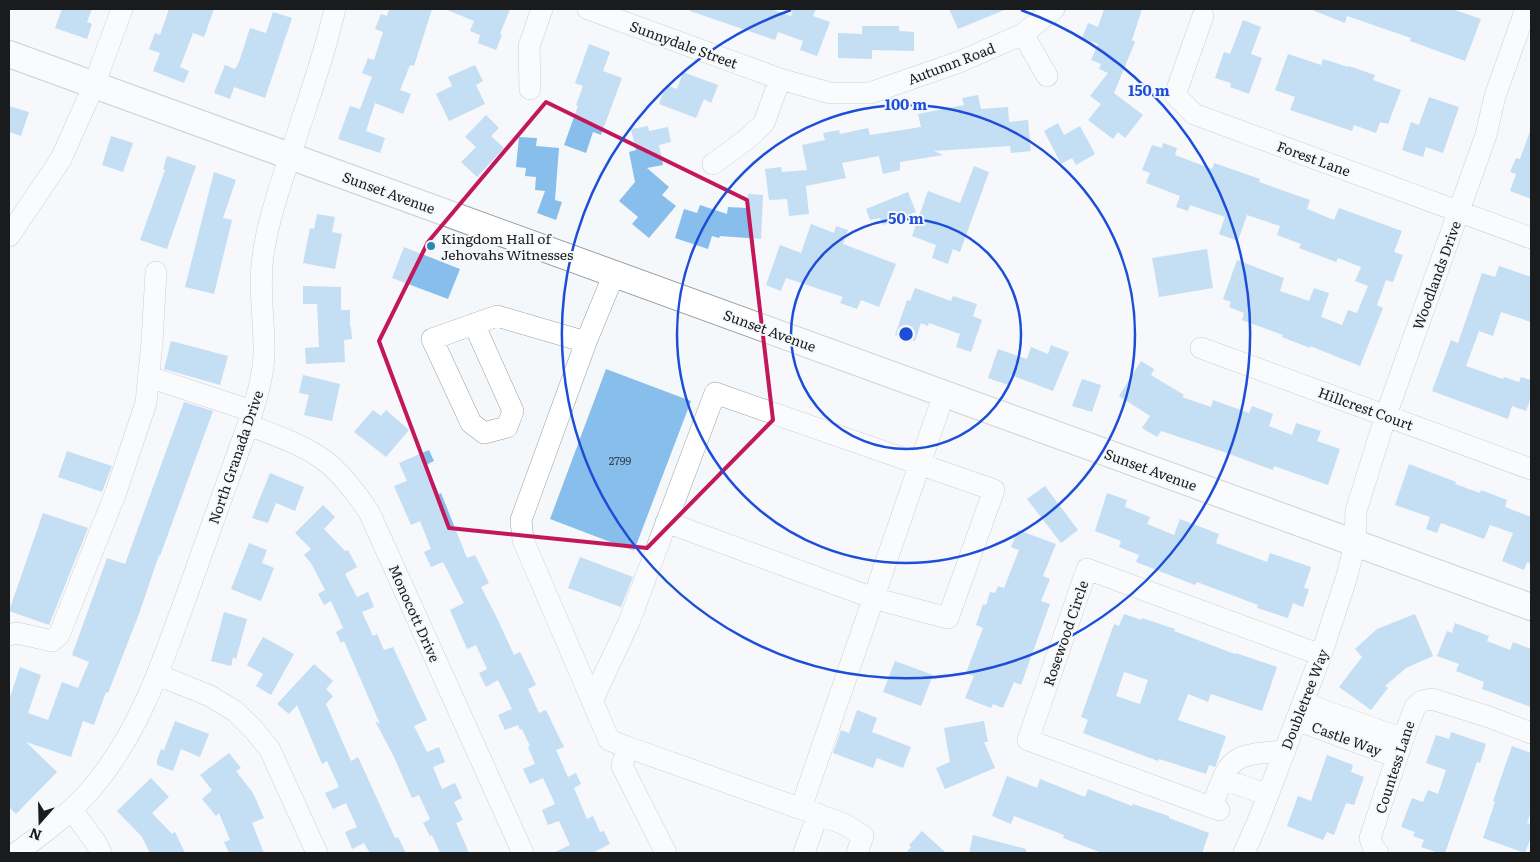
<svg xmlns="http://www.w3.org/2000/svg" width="1540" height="862" font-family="Literata,serif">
  <rect width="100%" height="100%" fill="#f5f8fb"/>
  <path fill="#88beeb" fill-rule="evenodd" d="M62 9H92L87 22 92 24 87 39 55 28Z
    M169 9H214L204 37 193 33 180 67 189 71 184 83 153 71 160 53 149 49 155 33 160 35Z
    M389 9H432L414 66 410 65 400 90 411 94 403 114 375 103 366 131 385 138 380 153 338 139 350 106 360 109 372 77 362 73 368 58 374 60 383 32 375 29 381 14 387 16Z
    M445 9H510L500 34 502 35 496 50 478 43 480 35 470 31 474 21Z
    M690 9H771L791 16 793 9H816L813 16 830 22 817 56 800 50 803 41 778 32 775 40 690 11Z
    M949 9H1007L958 29Z
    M1104 9H1142L1132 40 1135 42 1114 93 1143 115 1125 138 1118 132 1113 139 1088 120 1101 104 1090 96 1108 73 1099 69 1101 64 1091 60 1098 44 1082 38 1088 23 1098 27Z
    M1310 9H1452L1481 19 1465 61 1410 41 1411 38 1347 16 1345 23Z
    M273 12 292 18 265 98 234 87 230 99 214 93 225 65 235 69 239 62 250 28 266 33Z
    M1243 20 1261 27 1251 54 1262 58 1249 94 1230 87 1231 83 1215 78 1224 52 1230 54Z
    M862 26H899V31L914 32V51L872 50V59L838 58V33L862 34Z
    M589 44 610 52 603 71 622 78 601 135 593 132 586 153 564 145 578 106 576 105 583 86 575 83Z
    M1288 54 1321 65 1323 59 1348 67 1349 66 1375 75 1373 80 1401 90 1388 124 1380 122 1376 133 1354 125 1352 131 1290 110 1295 97 1275 90Z
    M475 65 483 81 476 85 485 104 449 121 436 94 452 86 448 77Z
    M683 72 718 85 711 103 704 99 696 118 659 104 666 85 677 89Z
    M978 95 981 109 1008 107 1009 122 1028 120 1031 151 1011 153 1010 146 934 151 943 155 900 162V170L883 174 879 156 842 163 846 178 806 186 809 214 789 216 787 199 769 200 765 169 781 167 782 172 807 170 802 145 825 140 823 133 839 130 840 134 868 128 870 135 921 127 918 114 964 105 962 98Z
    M1429 97 1459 107 1443 153 1426 147 1423 157 1402 150 1411 122 1419 125Z
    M9 106 29 112 21 136 9 132Z
    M486 115 499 128 491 136 504 148 477 177 461 162 476 147 465 137Z
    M1058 123 1064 135 1080 126 1095 154 1076 165 1072 158 1061 164 1044 131Z
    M648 126 649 131 668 127 671 142 659 145 663 165 647 168 669 187 662 195 676 206 649 238 632 224 638 217 619 201 635 182 629 152 636 150 631 129Z
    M1530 131 1531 132V199L1510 191 1516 174 1510 172 1516 158 1520 159Z
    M111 136 133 143 123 172 102 165Z
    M519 137 537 138 536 146 559 148 555 200 562 202 556 220 537 213 545 191 535 190 536 177 525 176 526 168 516 167Z
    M1163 143 1177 148 1175 155 1212 169 1214 163 1260 179 1259 182 1310 200 1307 209 1334 220 1339 208 1402 231 1394 252 1403 255 1393 282 1386 280 1377 305 1383 308 1360 366 1310 346V348L1282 337 1283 335 1242 320 1244 313 1229 307 1231 302 1223 299 1237 260 1284 278 1280 291 1309 301 1314 288 1329 293 1321 317 1342 325 1348 310 1357 313 1368 286 1355 281 1361 267 1338 258 1336 262 1299 248 1301 244 1277 235 1280 226 1247 215 1238 241 1219 234 1225 217 1190 205 1188 211 1176 207 1180 196 1146 183 1150 173 1142 170 1152 145 1162 148Z
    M167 156 196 166 167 249 140 240 165 170 163 169Z
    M974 166 989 172 960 252 953 249 948 264 932 258 936 245 912 236 928 191 960 203Z
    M214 172 236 180 223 218 232 220 214 294 185 287Z
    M908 192 916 212 883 225 880 218 870 220 866 209Z
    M748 194 763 195 761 239 720 236 719 238 712 236 708 249 675 238 684 209 697 213 700 205 727 214 728 207 747 208Z
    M317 214 335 217 332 232 342 234 335 269 303 263 310 228 314 229Z
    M811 224 834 233 836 226 848 230 843 244 896 264 879 307 861 300 857 309 840 303 843 297 786 278 781 291 766 285 780 245 801 253Z
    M404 247 460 269 448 299 392 278Z
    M1207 249 1213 288 1159 297 1152 258Z
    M1499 266 1531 277V322L1501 312 1493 336 1479 331 1466 366 1503 379 1504 377 1519 382 1521 377 1531 380V397L1526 411 1512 406 1508 419 1432 391 1451 340 1458 343 1482 273 1495 277Z
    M303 286 341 287V310H350V327H351L352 339 344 340 345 362 306 364 305 348 319 347 317 304H303Z
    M915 288 951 301 953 296 977 304 973 316 982 320 971 352 956 347 960 334 929 323 928 326 921 323 915 341 895 335 907 300 910 301Z
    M171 341 228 356 220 385 164 369Z
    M1051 345 1069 352 1053 391 1011 375 1008 385 988 378 998 349 1027 359 1031 347 1048 354Z
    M1141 361 1154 369 1151 375 1184 395 1182 397 1211 407 1213 400 1249 413 1252 406 1273 414 1269 426 1292 435 1296 423 1321 431 1317 441 1340 449 1328 485 1274 466 1273 470 1224 452 1161 431 1157 437 1142 428 1150 416 1119 396Z
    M606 369 691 401 634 551 550 519Z
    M303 375 340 384 332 421 304 415 309 395 299 393Z
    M1082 379 1101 385 1092 412 1072 406Z
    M184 402 213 411 160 556 159 555 139 614 108 693 106 692 94 725 83 721 71 757 26 742 57 772 16 814 9 807V700L20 667 41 675 28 713 48 720 62 682 78 688 89 662 72 655 107 558 125 564Z
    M373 410 381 416 386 410 409 430 386 457 354 432Z
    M429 450 434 461 426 465 439 494 441 493 467 558 475 555 489 583 481 587 496 616 514 655 520 652 536 685 528 689 539 713 546 710 557 733 564 747 556 750 568 777 576 773 581 784 574 788 587 819 593 816 600 832 604 831 610 844 592 853H553L570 845 559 821 548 825 542 810 555 804 543 778 530 784 523 769 535 764 528 747 530 746 522 729 520 730 518 725 505 730 498 715 512 709 498 680 486 687 479 673 487 669 476 645 467 649 450 610 464 603 443 562 431 567 424 552 431 549 420 521 411 525 394 486 407 481 399 463Z
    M67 451 112 466 102 492 58 477Z
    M1409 464 1456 482 1455 484 1480 493 1481 490 1507 500 1505 507 1531 517V564L1527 562 1524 570 1502 561 1513 533 1490 525 1484 539 1441 523 1437 533 1426 529 1430 517 1395 505Z
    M270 473 304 487 295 511 276 503 268 523 252 518Z
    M1045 486 1078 530 1061 543 1027 499Z
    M1107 493 1127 500 1125 507 1150 517 1147 524 1174 535 1180 519 1219 534 1216 543 1267 562 1270 553 1311 567 1304 588 1309 589 1303 607 1293 603 1288 618 1257 608 1258 605 1197 582 1195 585 1136 562 1139 555 1119 547 1121 541 1095 531Z
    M323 505 335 517 324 529 345 551 348 550 357 567 345 574 357 597 368 592 374 607 362 612 373 636 377 634 384 650 393 647 427 720 414 726 427 752 439 747 445 762 433 767 442 789 455 783 462 798 454 802 463 820 456 823 469 853H440L432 835 430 836 423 823 430 819 419 795 412 798 394 757 375 721 380 724 344 641 341 643 336 632 343 628 331 601 324 605 318 594 325 590 311 563 304 555 311 549 295 533Z
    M43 513 88 528 49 625 9 611Z
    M1018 530 1056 544 1043 576 1050 579 1041 601 1050 604 1021 685 1014 682 1003 708 993 704 991 708 965 698 974 676 966 673 983 628 976 625 983 604 986 605 990 592 995 593 998 586 1004 588 1019 550 1011 547Z
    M249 543 267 550 262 563 274 568 261 601 231 589Z
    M580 557 633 577 621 607 568 588Z
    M224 612 247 619 236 659 233 657 231 666 211 661Z
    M1124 614 1142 620V618L1175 629 1174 631 1235 654 1236 653 1277 667 1262 711 1211 694 1208 702 1188 694 1178 720 1226 736 1216 765 1215 767 1209 765 1206 774 1159 759 1158 761 1083 733 1088 720 1081 717 1114 624 1119 626ZM1124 672 1148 680 1140 704 1116 696Z
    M1415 614 1433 656 1406 668 1385 686 1388 688 1371 710 1339 687 1362 657 1355 649 1377 629Z
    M1455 623 1489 636 1487 641 1510 650 1513 642 1531 649V707L1482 689 1484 682 1456 671 1459 664 1437 656 1447 631 1452 633Z
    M263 637 294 654 271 695 256 686 263 674 247 665Z
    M895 661 933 675 921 706 883 692Z
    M314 664 333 681 326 689 333 696 326 704 351 761 358 757 395 838 398 837 406 853H370L364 843 352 849 345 832 357 827 346 803 333 809 325 793 339 787 327 761 322 764 297 705 289 714 277 704Z
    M857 710 877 718 872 732 911 747 903 768 877 758 873 768 833 753 841 730 849 733Z
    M175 721 209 734 200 757 181 749 173 771 157 765V760L161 749 164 750Z
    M984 721 988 742H984L995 768 945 789 936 768 950 762 944 728Z
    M1451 732 1486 744 1480 763 1477 762 1445 853H1439L1421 847 1424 840 1413 836 1415 832 1401 827 1412 798 1423 802 1428 790 1438 794 1446 770 1426 763 1436 735 1449 739Z
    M1512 746 1531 753V811L1527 823 1531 824V837L1525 853 1483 838 1495 802 1493 801Z
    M229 753 241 768 236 771 253 793 264 818 252 823 264 853H229L224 842 230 840 219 813 216 816 202 799 212 790 200 775Z
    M1327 755 1353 765 1351 772 1364 777 1354 805 1346 803 1334 835 1327 832 1323 840 1287 826 1298 796 1311 801Z
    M1007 776 1037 788 1040 779 1085 797 1088 789 1132 806 1133 804 1169 816V818L1209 833 1202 853H1102L1063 838 1064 835 1014 816 1011 824 992 816Z
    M151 778 169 797 152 813 172 834 175 832 185 853H150L142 837 117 811Z
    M922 831 946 853H906L911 847 909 845Z
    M973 835 1026 849V853H969Z"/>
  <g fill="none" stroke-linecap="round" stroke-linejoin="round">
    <defs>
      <path id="minor" d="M588 9 780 79 830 93H870L959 62 1023 34 1054 9
        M1203 16 1175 95 1194 114 1531 238
        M1023 34 1047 76
        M530 89 529 46 542 9
        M713 164 747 139 764 123 780 79
        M9 236 61 159 94 85 122 9
        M474 324 513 411 507 427 484 433 471 423 432 339 497 316 586 342 521 520 523 540 609 740 627 747
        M586 342 614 274
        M1201 348 1531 469
        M149 377 252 411
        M248 425C273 434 309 447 329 464 345 478 357 494 369 512L523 853
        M9 635 17 633 52 641 59 635 116 492 146 403 152 342 156 272
        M158 675 210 696 235 711 254 730 270 750 317 853
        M592 701 629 622 715 393 994 490 948 618 873 598 666 522
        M1303 703 1403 739
        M1296 720 1397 757
        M1223 779 1268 795
        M1212 807C1230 756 1230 755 1285 751
        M801 808 944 394
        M72 810 96 843 101 853
        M1219 810 1028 740 1087 569 1321 655
        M16 853C44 833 71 813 93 787 140 731 162 663 186 597 207 539 227 482 248 425 255 403 263 379 264 355 265 322 258 289 263 256 268 220 280 186 292 150 307 103 324 57 335 9
        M666 853 622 766 627 747 844 824 863 836 857 853
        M804 853 818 814
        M1244 853 1258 821 1321 655 1347 576 1355 543 1356 511 1386 415 1486 135 1495 96 1526 9
        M1378 853 1373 847 1370 838 1403 739 1415 707 1422 701 1432 699 1489 717 1531 733"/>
      <path id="major" d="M9 54 1531 607"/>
    </defs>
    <use href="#minor" stroke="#9c9fa1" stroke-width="22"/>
    <use href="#major" stroke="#9c9fa1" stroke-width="28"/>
    <use href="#minor" stroke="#fff" stroke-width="21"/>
    <use href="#major" stroke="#fff" stroke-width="26"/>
  </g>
  <path d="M0 0H1540V862H0ZM546 102 747 200 773 420 647 548 449 528 379 341 428 242Z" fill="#f5f8fb" fill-opacity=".55" fill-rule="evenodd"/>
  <path fill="none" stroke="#c2185b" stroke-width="4" stroke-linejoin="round" d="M546 102 747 200 773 420 647 548 449 528 379 341 428 242Z"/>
  <g fill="none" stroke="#1d4ed8" stroke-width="2.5">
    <circle cx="906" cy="334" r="115"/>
    <circle cx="906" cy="334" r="229"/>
    <path d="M1021 10A344 344 0 1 1 791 10"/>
  </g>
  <circle fill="#2d87b4" stroke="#f5f8fb" stroke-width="2" cx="431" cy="246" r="5"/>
  <g text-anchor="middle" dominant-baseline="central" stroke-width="4" stroke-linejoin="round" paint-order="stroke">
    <g font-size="11" fill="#364450">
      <text x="620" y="460">2799</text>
    </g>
    <g font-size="14" fill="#1a1b1c" stroke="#f5f8fb">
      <text transform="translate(684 44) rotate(20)">Sunnydale Street</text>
      <text transform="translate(951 63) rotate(-21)">Autumn Road</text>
      <text transform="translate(1314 158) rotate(20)">Forest Lane</text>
      <text transform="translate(389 192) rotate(20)">Sunset Avenue</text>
      <text transform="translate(1436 275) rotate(-70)">Woodlands Drive</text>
      <text transform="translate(770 330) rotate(20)">Sunset Avenue</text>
      <text transform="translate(1366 408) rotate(20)">Hillcrest Court</text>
      <text transform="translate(235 457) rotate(-71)">North Granada Drive</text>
      <text transform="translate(1151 469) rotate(20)">Sunset Avenue</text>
      <text transform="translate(415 613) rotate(66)">Monocott Drive</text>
      <text transform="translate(1065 633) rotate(-71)">Rosewood Circle</text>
      <text transform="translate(1304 699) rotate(-69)">Doubletree Way</text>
      <text transform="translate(1347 738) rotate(20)">Castle Way</text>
      <text transform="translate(1394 767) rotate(-72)">Countess Lane</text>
    </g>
    <g font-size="14" fill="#1a1b1c" stroke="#f5f8fb" text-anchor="start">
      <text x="441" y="238">Kingdom Hall of<tspan x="441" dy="16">Jehovahs Witnesses</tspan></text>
    </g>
  </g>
  <circle cx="906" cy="334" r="8" fill="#1d4ed8" stroke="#f5f8fb" stroke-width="2.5"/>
  <g font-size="15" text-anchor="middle" font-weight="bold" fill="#1d4ed8" stroke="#f5f8fb" stroke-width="4" stroke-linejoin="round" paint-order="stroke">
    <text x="1149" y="96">150 m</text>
    <text x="906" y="110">100 m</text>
    <text x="906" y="224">50 m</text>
  </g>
  <rect width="1540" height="862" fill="none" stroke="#1a1b1c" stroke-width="20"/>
  <g transform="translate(40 822) rotate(200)" stroke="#f5f8fb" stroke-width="4" paint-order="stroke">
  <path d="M0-4L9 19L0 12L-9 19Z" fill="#1a1b1c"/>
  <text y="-8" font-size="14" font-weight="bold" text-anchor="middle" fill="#1a1b1c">N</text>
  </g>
</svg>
